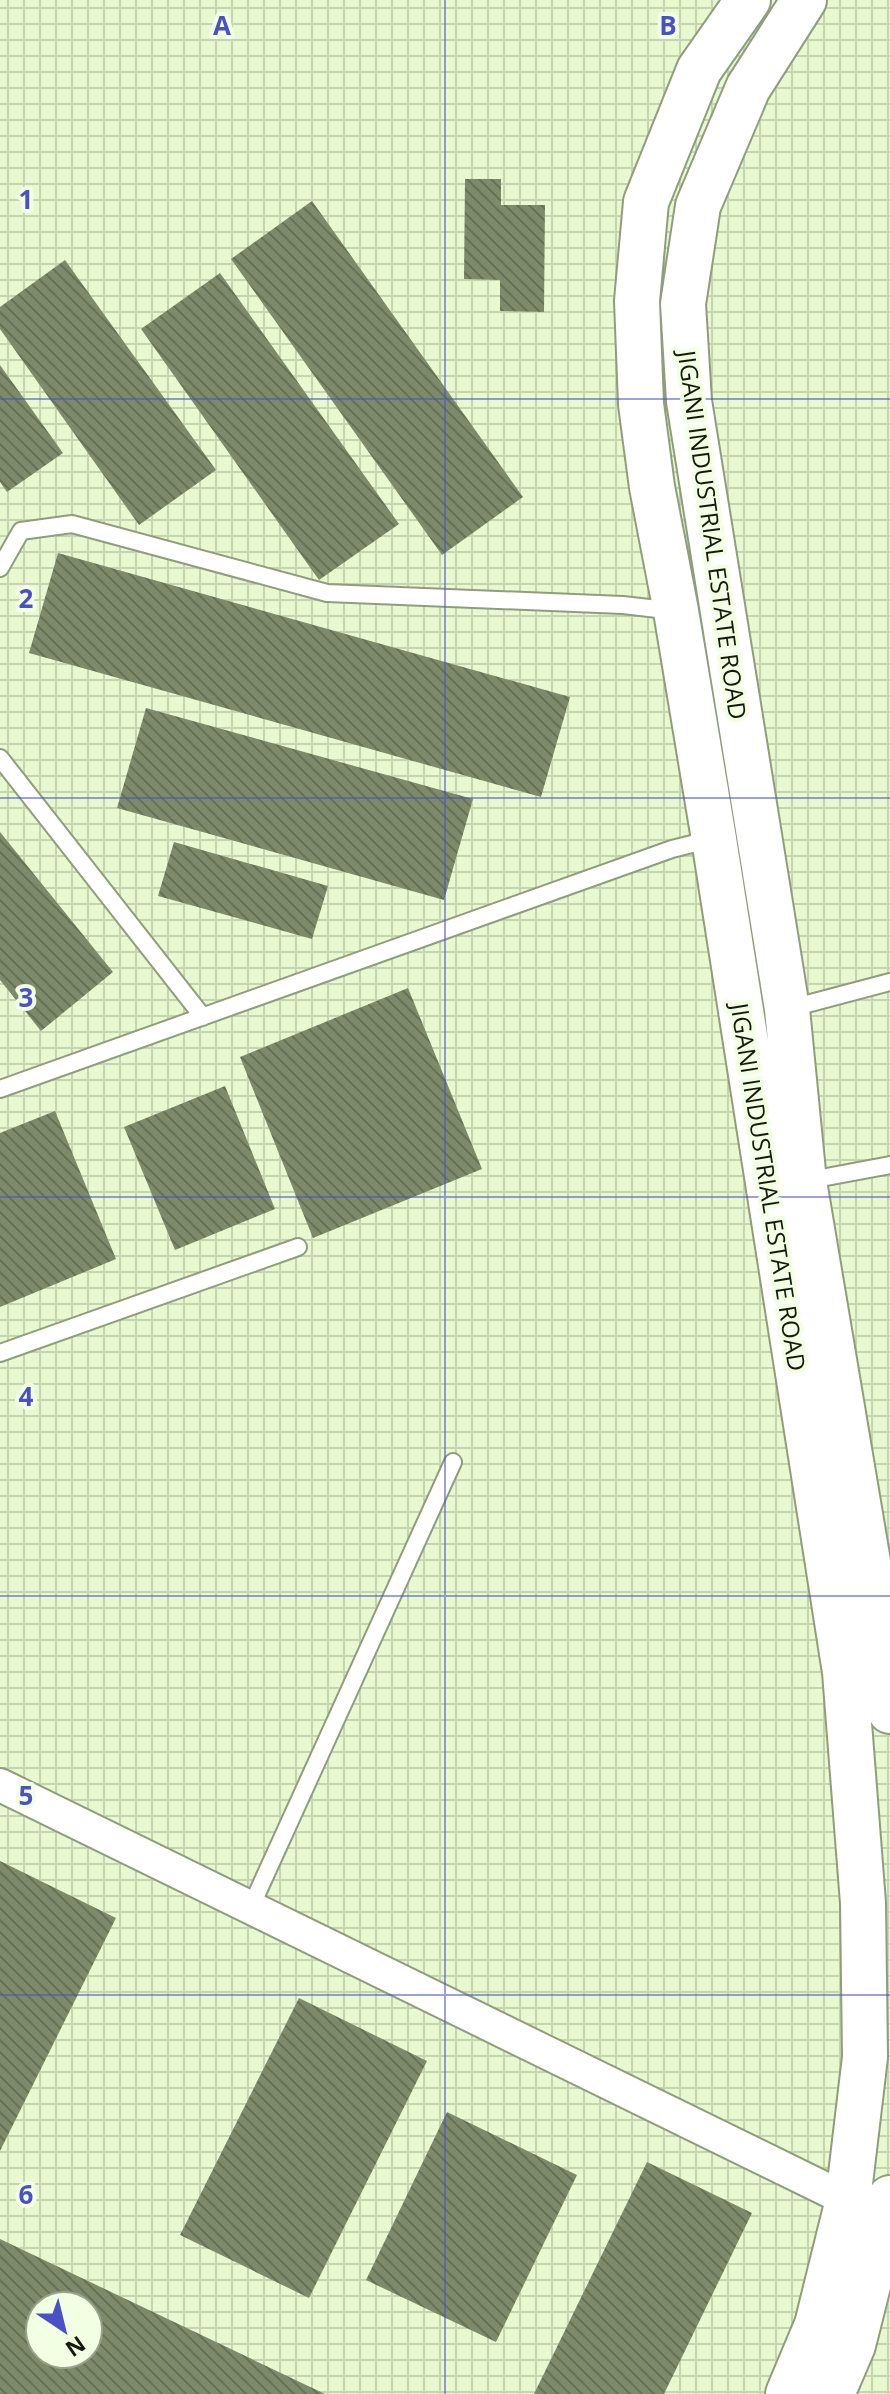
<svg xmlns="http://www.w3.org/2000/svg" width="890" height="2394" font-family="'Open Sans',sans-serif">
  <defs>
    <pattern id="industrial-grid" width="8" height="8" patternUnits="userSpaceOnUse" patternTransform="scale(2)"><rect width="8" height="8" fill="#e8f9cf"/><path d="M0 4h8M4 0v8" fill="none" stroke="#c6d5b1"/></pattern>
    <pattern id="building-back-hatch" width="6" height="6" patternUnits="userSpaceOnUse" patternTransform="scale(2)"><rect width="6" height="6" fill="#7e8b6b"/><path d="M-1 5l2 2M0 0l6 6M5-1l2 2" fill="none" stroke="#667156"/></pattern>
  </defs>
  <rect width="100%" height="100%" fill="#f3ffe3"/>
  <path fill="url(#industrial-grid)" fill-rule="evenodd" d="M0 0H890V2394H0ZM40 2306H88V2354H40Z"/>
  <path fill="url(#building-back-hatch)" fill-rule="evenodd" d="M465 179H501V205H545L544 312 500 311V280L464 279Z
    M312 201 523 497 442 555 231 259Z
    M65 260 216 470 139 525 0 329V307Z
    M220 273 399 524 319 580 141 329Z
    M0 365 63 453 7 492 0 482Z
    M58 553 570 697 541 797 29 653Z
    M146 708 473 799 444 900 117 808Z
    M0 832 113 972 41 1031 0 980Z
    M174 842 328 886 312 939 158 896Z
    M408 988 482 1169 313 1238 240 1057Z
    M225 1086 275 1209 175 1250 124 1127Z
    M55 1111 116 1259 0 1307V1133Z
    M0 1861 116 1918 0 2151Z
    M299 1998 427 2061 309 2298 180 2235Z
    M447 2112 577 2175 496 2342 366 2280Z
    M647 2162 752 2213 664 2394H534Z
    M0 2239 325 2394H0ZM40 2306H88V2354H40Z"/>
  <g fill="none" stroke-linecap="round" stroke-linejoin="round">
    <defs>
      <path id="service" d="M0 568 21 531 72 524 327 593 623 605 675 611
        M0 758 203 1017
        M788 1009 890 982
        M0 1089 672 849 712 839
        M805 1181 890 1165
        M0 1353 298 1247
        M250 1909 453 1462"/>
      <path id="minor" d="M0 1785 848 2200"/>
      <path id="secondary" d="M748 0 699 70 646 202 637 301 641 404 652 487 676 611 714 839 845 1672 863 1903 865 2057 848 2200 817 2325 788 2394
        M804 0 748 88 698 206 683 304 689 401 787 1009 804 1182 868 1562 890 1711
        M832 2394 853 2345 890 2198"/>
    </defs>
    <use href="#service" stroke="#909d7c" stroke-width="20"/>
    <use href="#minor" stroke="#909d7c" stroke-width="36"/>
    <use href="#secondary" stroke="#909d7c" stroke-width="48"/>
    <use href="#service" stroke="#fff" stroke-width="16"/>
    <use href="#minor" stroke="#fff" stroke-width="32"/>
    <use href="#secondary" stroke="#fff" stroke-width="44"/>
  </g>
  <path fill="none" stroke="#4a51c6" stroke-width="2" stroke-opacity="0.55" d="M445 0V2394M0 399H890M0 798H890M0 1197H890M0 1596H890M0 1995H890"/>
  <g text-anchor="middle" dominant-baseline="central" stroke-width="8" stroke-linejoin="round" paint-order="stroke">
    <g font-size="24" fill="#15190d" stroke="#f3ffe3">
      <text transform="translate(713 535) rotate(82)">JIGANI INDUSTRIAL ESTATE ROAD</text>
      <text transform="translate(769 1187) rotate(81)">JIGANI INDUSTRIAL ESTATE ROAD</text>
    </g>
  </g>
  <g font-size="26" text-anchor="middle" font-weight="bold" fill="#4a51c6" stroke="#f3ffe3" stroke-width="8" stroke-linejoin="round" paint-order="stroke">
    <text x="222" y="35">A</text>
    <text x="668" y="35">B</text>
    <text x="26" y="209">1</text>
    <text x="26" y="608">2</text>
    <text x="26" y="1007">3</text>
    <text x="26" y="1406">4</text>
    <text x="26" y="1805">5</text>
    <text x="26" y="2204">6</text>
  </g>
  <g transform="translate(64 2330) rotate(145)"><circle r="38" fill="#f3ffe3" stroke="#9aa38d" stroke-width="2"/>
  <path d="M0-6L14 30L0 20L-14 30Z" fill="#4a51c6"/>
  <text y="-12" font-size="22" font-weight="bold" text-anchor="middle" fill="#15190d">N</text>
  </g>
</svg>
